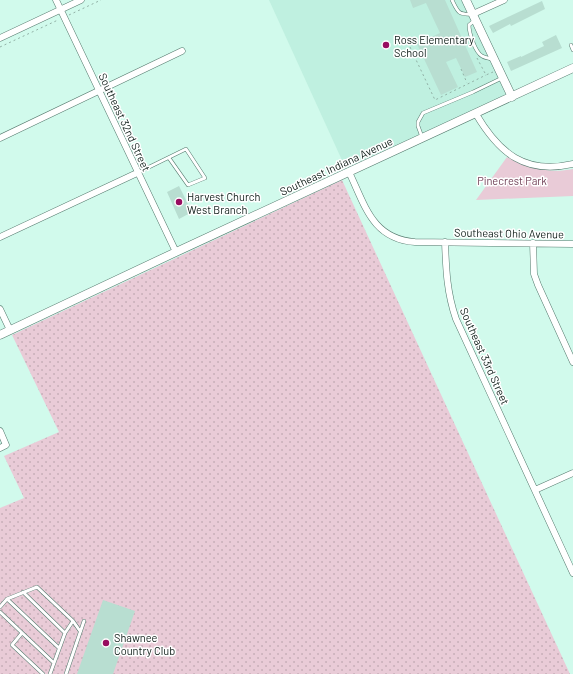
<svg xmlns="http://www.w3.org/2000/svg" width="573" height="674" font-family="Barlow,sans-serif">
  <defs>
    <pattern id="grass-dots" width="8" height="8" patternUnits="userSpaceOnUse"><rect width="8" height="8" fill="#e9cbd7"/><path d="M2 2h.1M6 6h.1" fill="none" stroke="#c7aeb8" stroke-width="1.8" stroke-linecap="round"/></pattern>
  </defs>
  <rect width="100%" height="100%" fill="#d1faec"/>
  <path fill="#bff0e0" d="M269 0H463L504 90 505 94 501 98 346 169Z"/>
  <path fill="url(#grass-dots)" d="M342 180 570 674H0V508L24 498 4 456 59 432 12 335Z"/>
  <path fill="#e9cbd7" d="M507 157C528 168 549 174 573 169V196L476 200Z"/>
  <path fill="#b8ded1" d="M410 0H445L477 72 465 77 456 58 446 62 458 87 441 95 417 44 440 33 426 3 413 8Z
    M542 1 545 9 511 26 510 24 493 33 489 26Z
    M556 35 562 48 511 71 507 62 521 56V57L544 46 542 42Z
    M179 186 192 212 179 219 167 192Z
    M103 600 135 611 113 674H77Z"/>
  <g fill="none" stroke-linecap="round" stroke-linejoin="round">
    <defs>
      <path id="service" d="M452 0C458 12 458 15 472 14
        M475 20 469 25C469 33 475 52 482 56 485 58 489 58 492 59
        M571 45 573 50
        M422 137 418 126V122L423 113 473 92 502 78
        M137 173 186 149 205 178 188 185 169 158
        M23 592 65 633
        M7 599 59 648
        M0 607 7 599 37 587 73 621
        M0 612 54 663
        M22 633 12 645 43 674
        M50 674 65 633 73 621 80 631
        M66 674 84 621"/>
      <path id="minor" d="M56 0 176 252
        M473 14 504 0
        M0 38 81 0
        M476 114C499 153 525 175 573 164
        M0 138 182 51
        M349 172C365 205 372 239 415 242L573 244
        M0 237 137 173
        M445 242C446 270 447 293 456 319L573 573
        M533 243 534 274 538 285 573 362
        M0 309 10 330
        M0 431 6 445 0 448
        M535 490 573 473"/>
      <path id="tertiary" d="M466 0 512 97
        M0 335 176 252 573 68"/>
    </defs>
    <use href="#service" stroke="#557a6e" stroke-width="4"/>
    <use href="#minor" stroke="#557a6e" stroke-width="7"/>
    <use href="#tertiary" stroke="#557a6e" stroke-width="9"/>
    <path stroke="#91b1a6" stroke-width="1" stroke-dasharray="2 3" stroke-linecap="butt" d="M69 15 101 0
      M0 47 58 20
      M410 47 435 100 486 75
      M477 58 486 75 493 72
      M461 69 467 83"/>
    <use href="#service" stroke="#fff" stroke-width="3"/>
    <use href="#minor" stroke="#fff" stroke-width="6"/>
    <use href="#tertiary" stroke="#fff" stroke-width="8"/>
  </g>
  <g fill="#980c60" stroke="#fff" stroke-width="1.5">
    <circle cx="386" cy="45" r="4"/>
    <circle cx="179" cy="202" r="4"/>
    <circle cx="106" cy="643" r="4"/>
  </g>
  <g text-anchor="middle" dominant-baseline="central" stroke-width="3" stroke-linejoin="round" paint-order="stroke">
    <g font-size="11" fill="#0f1e19" stroke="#fff" text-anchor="start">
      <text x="394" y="39">Ross Elementary<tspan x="394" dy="13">School</tspan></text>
      <text x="187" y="196">Harvest Church<tspan x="187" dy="13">West Branch</tspan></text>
      <text x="114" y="637">Shawnee<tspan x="114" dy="13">Country Club</tspan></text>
    </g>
    <g font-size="11" fill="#0f1e19" stroke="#fff">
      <text transform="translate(125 122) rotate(65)">Southeast 32nd Street</text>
      <text transform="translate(336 166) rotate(-25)">Southeast Indiana Avenue</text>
      <text transform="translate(509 233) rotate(1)">Southeast Ohio Avenue</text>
      <text transform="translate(485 356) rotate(66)">Southeast 33rd Street</text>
    </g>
    <g font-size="11" fill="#6f3f55" stroke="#fff">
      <text x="512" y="180">Pinecrest Park</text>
    </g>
  </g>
</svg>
